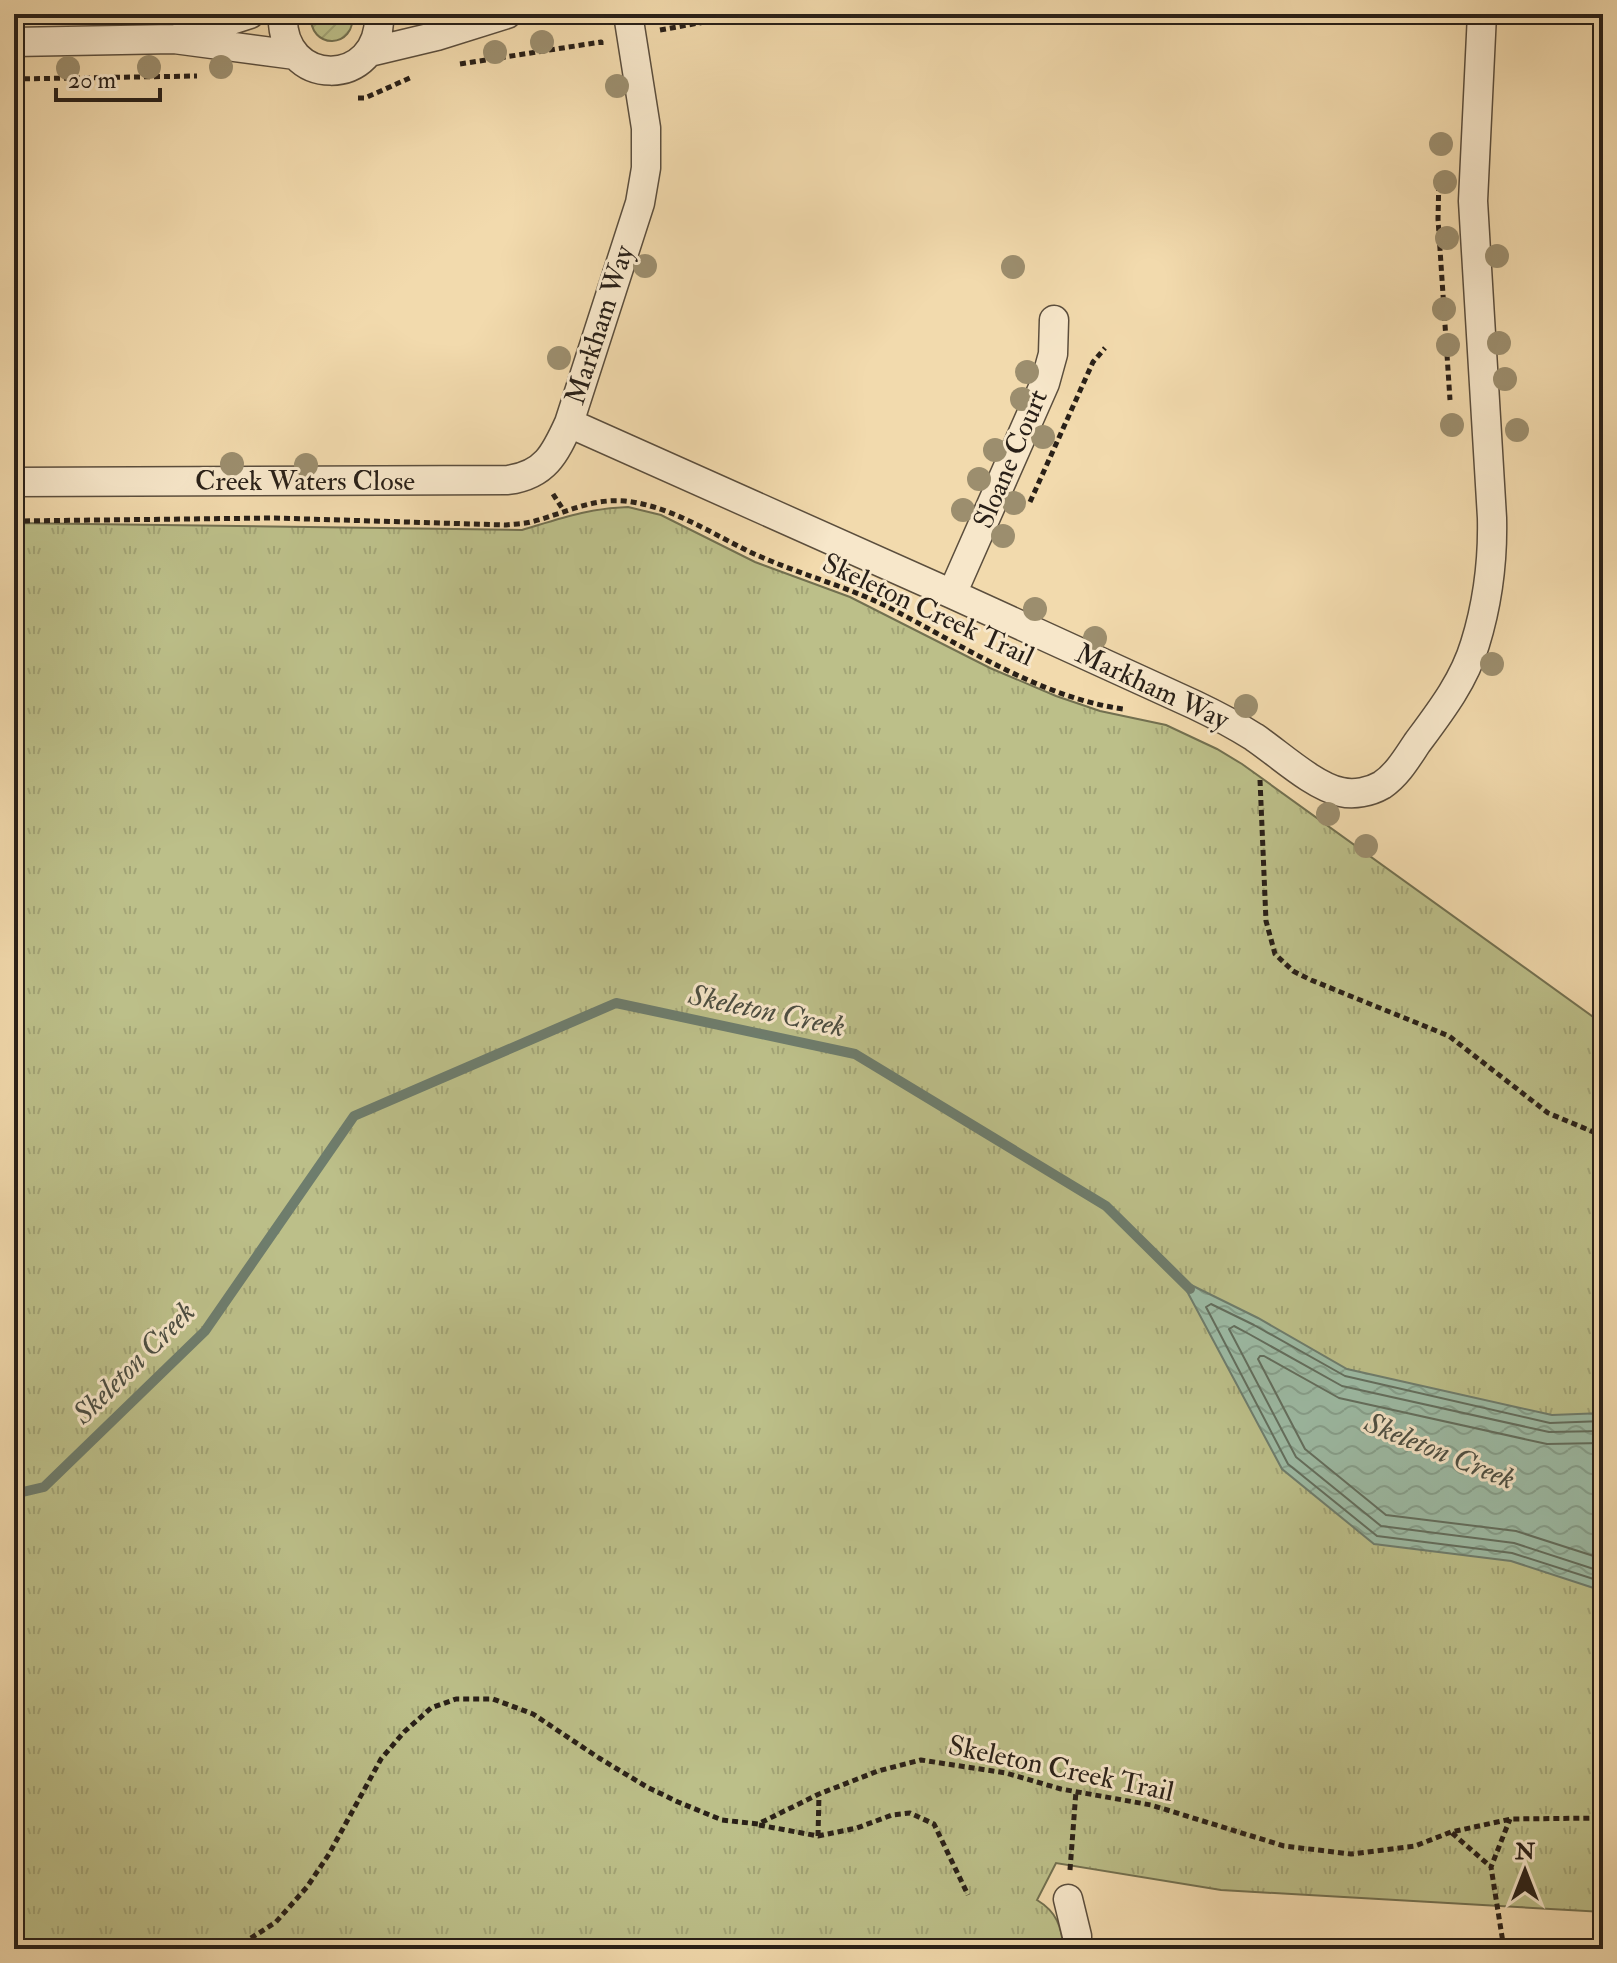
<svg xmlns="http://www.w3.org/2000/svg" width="1617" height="1963" font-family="'IM FELL Double Pica',serif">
  <defs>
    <pattern id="park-tufts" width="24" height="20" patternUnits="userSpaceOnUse" patternTransform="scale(2)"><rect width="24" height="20" fill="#bcbf89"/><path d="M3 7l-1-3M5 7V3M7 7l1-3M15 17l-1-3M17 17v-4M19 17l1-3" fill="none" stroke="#a2a476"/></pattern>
    <pattern id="garden-furrows" width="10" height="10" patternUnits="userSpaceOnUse" patternTransform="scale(2)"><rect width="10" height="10" fill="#bcbf89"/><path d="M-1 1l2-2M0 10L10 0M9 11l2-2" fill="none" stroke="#a2a476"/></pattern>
    <pattern id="water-waves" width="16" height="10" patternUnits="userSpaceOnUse" patternTransform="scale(2)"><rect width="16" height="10" fill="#9cbba5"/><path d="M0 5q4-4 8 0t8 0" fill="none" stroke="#86a08d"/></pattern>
  </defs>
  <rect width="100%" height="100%" fill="#f2daad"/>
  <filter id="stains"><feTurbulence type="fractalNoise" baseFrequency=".0025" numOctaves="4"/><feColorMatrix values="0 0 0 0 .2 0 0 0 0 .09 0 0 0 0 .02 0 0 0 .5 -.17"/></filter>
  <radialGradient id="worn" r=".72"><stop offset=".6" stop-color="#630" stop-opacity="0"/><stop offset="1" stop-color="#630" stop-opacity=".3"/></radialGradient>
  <path fill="url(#park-tufts)" stroke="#727050" stroke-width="2" d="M628 507 661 515 755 562 850 597 990 668 1056 696 1100 711 1166 725 1217 749 1242 764 1603 1024V1912L1221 1890 1056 1863 1037 1900C1057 1912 1061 1926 1064 1949H14V523L522 530C559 519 589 508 628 507Z"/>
  <path fill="url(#garden-furrows)" stroke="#727050" stroke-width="2" d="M311 14H352C357 49 308 51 311 14Z"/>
  <path fill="url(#water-waves)" stroke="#6e7d6d" stroke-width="2" d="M1181 1280 1258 1318 1347 1369 1552 1415 1603 1413V1591L1511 1561 1374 1544 1282 1469Z"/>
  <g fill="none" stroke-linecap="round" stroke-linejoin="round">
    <path stroke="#626e5e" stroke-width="2" d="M1603 1421 1550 1423 1345 1376 1254 1325 1211 1304 1206 1307 1288 1464 1377 1536 1512 1553 1603 1582
      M1603 1431 1549 1432 1342 1386 1249 1334 1234 1326 1229 1329 1296 1457 1381 1526 1514 1543 1603 1572
      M1603 1443 1547 1444 1339 1398 1264 1356H1260L1258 1359 1305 1449 1386 1515 1516 1531 1603 1559"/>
    <path stroke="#6e7d6d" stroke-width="10" d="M14 1494 44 1487 205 1331 354 1116 616 1003 855 1054 1106 1206 1190 1289"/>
    <defs>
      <path id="minor" d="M283 14C279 89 382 90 379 14
        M628 14 646 128V168L640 203 569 423 952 594 1195 705C1216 715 1235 725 1254 737 1278 753 1313 786 1341 792 1354 795 1370 792 1382 785 1397 775 1407 758 1417 743 1440 712 1464 681 1475 644 1488 602 1493 562 1492 518L1473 201 1482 14
        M182 36 250 14
        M14 42 174 39 295 55
        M370 52 437 36 507 14
        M14 482 508 480C545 475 555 454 569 423
        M952 594 1045 383 1053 354 1054 320
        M1068 1899 1077 1936V1949"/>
    </defs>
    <use href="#minor" stroke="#5b4e3d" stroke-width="31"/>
    <path stroke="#292018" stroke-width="5" stroke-dasharray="6 4" stroke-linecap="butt" d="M1512 16 1603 22
      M660 30 749 14
      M460 64 601 42V45
      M14 79 197 76
      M358 98H365L412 77
      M1439 175 1438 219 1450 400
      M553 494 564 511
      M1030 502 1093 362 1105 348
      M14 521 274 518 506 525C514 524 523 524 531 522 563 514 591 498 625 501 670 506 709 532 748 551 792 572 840 584 884 605 959 643 1038 697 1123 709
      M1260 780 1266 921 1275 954 1293 971 1311 980 1449 1036 1548 1113 1603 1136
      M759 1825 818 1836 857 1828 892 1815 910 1813 934 1824 968 1895
      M1452 1833 1491 1867
      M818 1836 819 1794
      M1070 1870 1076 1791
      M14 1939 31 1949
      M234 1949 276 1922 307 1887 329 1854 381 1759 404 1732 431 1708 456 1699H493L533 1714 599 1758 647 1787 678 1802 722 1820 758 1824 819 1794 878 1771 921 1760 1006 1773 1061 1789 1151 1805 1284 1846 1351 1854 1415 1846 1451 1832 1511 1819 1603 1818
      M1474 1949 1504 1945
      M1504 1949 1491 1867 1510 1819"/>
    <use href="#minor" stroke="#f7e7ca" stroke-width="28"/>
  </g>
  <g fill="#9c8e6e">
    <circle cx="542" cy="42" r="12"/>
    <circle cx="495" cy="52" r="12"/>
    <circle cx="149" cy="67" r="12"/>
    <circle cx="221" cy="67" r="12"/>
    <circle cx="68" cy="68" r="12"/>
    <circle cx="617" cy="86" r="12"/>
    <circle cx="1441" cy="144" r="12"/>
    <circle cx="1445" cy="182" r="12"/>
    <circle cx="1447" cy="238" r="12"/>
    <circle cx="1497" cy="256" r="12"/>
    <circle cx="645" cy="266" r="12"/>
    <circle cx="1013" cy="267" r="12"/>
    <circle cx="1444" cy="309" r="12"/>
    <circle cx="1499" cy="343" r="12"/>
    <circle cx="1448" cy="345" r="12"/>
    <circle cx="559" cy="358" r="12"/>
    <circle cx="1027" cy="372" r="12"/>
    <circle cx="1505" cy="379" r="12"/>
    <circle cx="1022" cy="399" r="12"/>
    <circle cx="1452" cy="425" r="12"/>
    <circle cx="1517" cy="430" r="12"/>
    <circle cx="1043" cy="437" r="12"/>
    <circle cx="995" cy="450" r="12"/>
    <circle cx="232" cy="464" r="12"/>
    <circle cx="306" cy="465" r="12"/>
    <circle cx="979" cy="479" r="12"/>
    <circle cx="1014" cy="503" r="12"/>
    <circle cx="963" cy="510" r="12"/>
    <circle cx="1003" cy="536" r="12"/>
    <circle cx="1035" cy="609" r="12"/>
    <circle cx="1095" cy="638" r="12"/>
    <circle cx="1492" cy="664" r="12"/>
    <circle cx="1246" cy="706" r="12"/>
    <circle cx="1328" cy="814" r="12"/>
    <circle cx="1366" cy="846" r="12"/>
  </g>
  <g text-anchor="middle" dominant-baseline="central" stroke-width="6" stroke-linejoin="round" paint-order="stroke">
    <g font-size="28" fill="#292018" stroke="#f7e7ca">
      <text transform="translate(600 325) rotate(-72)">Markham Way</text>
      <text transform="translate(1011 459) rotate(-67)">Sloane Court</text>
      <text x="305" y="481">Creek Waters Close</text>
      <text transform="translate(928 610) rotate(25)">Skeleton Creek Trail</text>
      <text transform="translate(1152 687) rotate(25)">Markham Way</text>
      <text transform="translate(1061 1769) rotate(12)">Skeleton Creek Trail</text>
    </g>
    <g font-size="30" font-style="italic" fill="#4c4e42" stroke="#f7e7ca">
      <text transform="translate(767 1011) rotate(12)">Skeleton Creek</text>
      <text transform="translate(134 1363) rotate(-45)">Skeleton Creek</text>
      <text transform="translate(1440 1451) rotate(22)">Skeleton Creek</text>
    </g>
  </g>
  <rect width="1617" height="1963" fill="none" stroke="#f2daad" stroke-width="48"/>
  <rect x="16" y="16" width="1585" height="1931" fill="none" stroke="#292018" stroke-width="4"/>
  <rect x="24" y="24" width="1569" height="1915" fill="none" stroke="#292018" stroke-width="2"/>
  <g transform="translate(1525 1871)" stroke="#f7e7ca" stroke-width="6" paint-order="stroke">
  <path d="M0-6L14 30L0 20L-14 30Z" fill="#292018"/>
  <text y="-12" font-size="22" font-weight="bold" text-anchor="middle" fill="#292018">N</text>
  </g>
  <path d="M56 88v12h104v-12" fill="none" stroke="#292018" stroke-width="4"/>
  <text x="68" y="88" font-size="24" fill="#292018" stroke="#f7e7ca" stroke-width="6" paint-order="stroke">20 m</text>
  <rect width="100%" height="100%" filter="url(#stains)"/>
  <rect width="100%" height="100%" fill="url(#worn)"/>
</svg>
